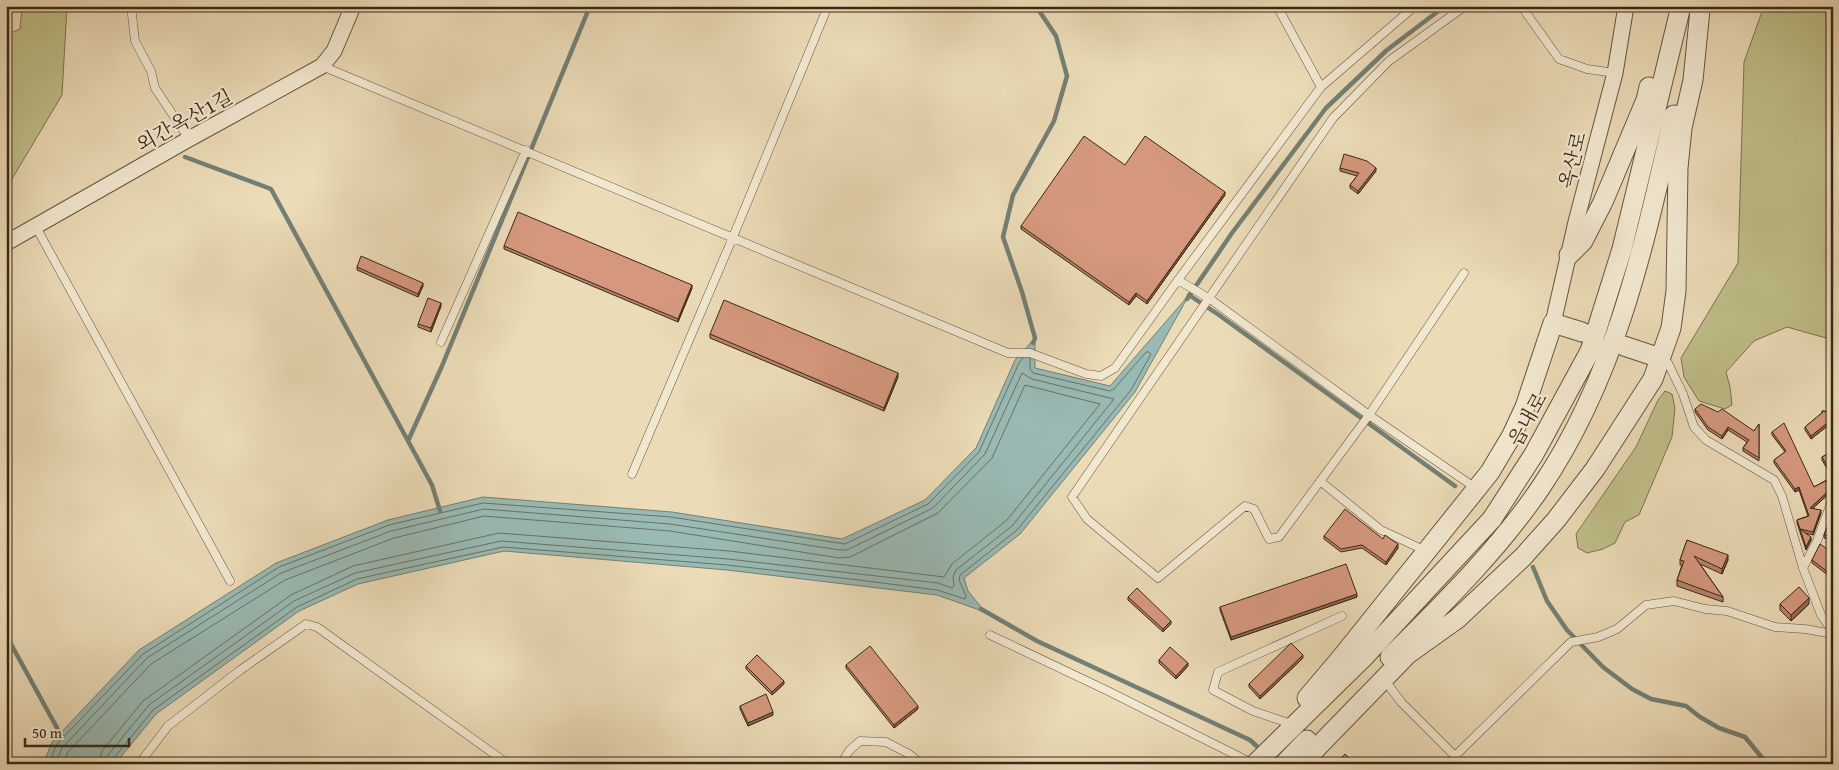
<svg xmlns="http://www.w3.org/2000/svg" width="1839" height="770" font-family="'Gentium Book Plus','Noto Serif KR',serif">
  <rect width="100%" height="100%" fill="#ebdbb7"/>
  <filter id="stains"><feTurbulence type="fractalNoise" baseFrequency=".004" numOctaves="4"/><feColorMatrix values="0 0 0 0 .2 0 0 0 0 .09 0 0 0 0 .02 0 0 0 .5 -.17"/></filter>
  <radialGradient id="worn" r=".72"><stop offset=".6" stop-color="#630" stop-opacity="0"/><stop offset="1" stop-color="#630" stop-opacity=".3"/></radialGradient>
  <path fill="#bfbe89" stroke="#7c7350" d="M22 6H67L62 95 6 189V35L20 29Z
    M1764 6H1833V340L1787 327 1754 341 1726 372 1730 387 1732 405 1725 409 1699 401 1684 377 1681 358 1738 263 1744 62Z
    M1665 391 1672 394 1675 408 1672 437 1639 515 1625 522 1615 543 1603 549 1587 553 1578 548 1576 534 1636 447 1658 400Z"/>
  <path fill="#99bab4" stroke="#738075" d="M1189 295 1135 392 1020 534 964 578 968 591 985 612 937 595 727 570 504 551 358 584 299 611 156 714 115 764H43L52 742 139 650 276 563 388 520 483 497 672 512 842 539 925 500 976 448 1015 360 1035 338V368L1110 386Z"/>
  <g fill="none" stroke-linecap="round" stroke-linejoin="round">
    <path stroke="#6a7165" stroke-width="1" d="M49 764 56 745 143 654 279 567 389 525 483 503 671 517 845 544 928 504 979 452 1019 363 1023 358
      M55 764 62 748 147 658 281 573 391 531 484 509 670 524 840 550H847L933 508 985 454 1022 373 1032 379 1114 399 1012 526 956 570 953 577 954 586 952 588 938 583 728 559 501 541 355 573 294 601 149 705 108 755 105 764
      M63 764 68 752 151 664 285 580 394 538 484 516 670 531 839 558 850 557 938 513 992 458 1025 385 1100 404 1007 520 952 564 944 577 729 551 499 533 353 566 291 595 143 701 102 751 98 764
      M112 764 113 759 153 710 297 607 357 579 503 547 727 565 859 580 937 590 965 599 966 596 959 580 960 575 1017 530 1131 390 1151 354 1149 352H1146L1114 389 1110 391 1033 373 1030 369V358"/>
    <path stroke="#738075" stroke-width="4.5" d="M185 157 271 189 432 485 440 511
      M1189 295 1219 315 1455 486
      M1187 299 1232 233 1326 108 1387 50 1445 6
      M1033 343 1035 338 1022 292 1003 237 1013 195 1054 121 1067 76 1056 36 1036 6
      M408 441 442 366 590 6
      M1533 567 1547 601 1567 630 1603 667 1632 689 1651 699 1686 706 1700 717 1719 728 1745 737 1763 759 1769 764
      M981 609 1037 641 1250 740 1262 751
      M6 635 62 737"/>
    <defs>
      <path id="service" d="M131 6 135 41 151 71 155 88 189 139
        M1277 6 1321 87
        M1518 6 1524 10 1559 59 1587 69 1615 73
        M322 66 1008 353H1030L1086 374 1101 376 1115 368 1178 280 1321 87 1415 6
        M36 227 230 581
        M1464 273 1369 415 1279 537 1269 539 1254 509 1245 506 1158 578 1087 519 1072 497 1333 118 1389 61 1465 6
        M1178 280 1210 299 1369 415 1477 489
        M441 342 526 150
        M1662 359 1668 363 1683 394 1694 427 1706 440 1774 480 1782 496 1803 568 1821 615 1833 632
        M632 474 733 237 828 6
        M1320 481 1381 530 1426 551
        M1803 568 1817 541 1833 498
        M990 635 1106 690 1254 764
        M1384 679 1401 702 1463 764
        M1294 725 1253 711 1213 690 1218 672 1342 616
        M1455 756 1571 642 1598 637 1617 629 1646 605 1674 601 1705 609 1727 611 1775 627 1805 629 1833 634
        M139 764 168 726 239 671 306 624 317 627 508 764
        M841 764 849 751 860 741 886 742 909 754 921 764"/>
      <path id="minor" d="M6 243 189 139 322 66 334 51 353 6
        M1553 323 1576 222 1615 73 1626 6"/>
      <path id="tertiary" d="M1569 255 1583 241 1603 202 1646 100 1649 87
        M1624 346 1660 358
        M1390 657C1443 604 1499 549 1541 487 1617 374 1644 245 1674 115
        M1307 698 1341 658 1490 472 1512 435 1525 407 1553 323 1582 332
        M1255 764 1363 658 1492 519 1534 454 1590 351 1622 249 1681 6
        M1284 764 1307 740
        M1301 764 1408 654 1457 619 1523 557 1556 520 1595 469 1653 379 1671 328 1676 291 1678 168 1682 128 1693 80 1700 10"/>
    </defs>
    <use href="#service" stroke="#66553e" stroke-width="9"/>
    <use href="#minor" stroke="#66553e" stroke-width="17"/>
    <use href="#tertiary" stroke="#66553e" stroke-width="21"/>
    <use href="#service" stroke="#f2e8d0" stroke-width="8"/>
    <use href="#minor" stroke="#f2e8d0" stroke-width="15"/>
    <use href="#tertiary" stroke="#f2e8d0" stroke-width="19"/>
  </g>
  <path fill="#b7836c" stroke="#3a2816" d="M1340 168 1376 171 1358 194 1350 188V185L1357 176 1340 171Z
    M1225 195 1147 304 1136 296 1129 305 1021 229V226Z
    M504 246 692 288 678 322 504 249Z
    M357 267 423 286 418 297 357 270Z
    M441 306 431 332 418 327V324Z
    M710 334 898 377 884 411 710 338Z
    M1695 409 1754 431 1759 424V461L1743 451V448L1747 442 1728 430 1722 439 1708 430 1695 412Z
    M1822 411 1833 412V428L1830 424 1811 439 1805 430V427L1822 413Z
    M1772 432 1814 487 1832 477 1822 460V457L1833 451V490L1813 508 1821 513 1813 535 1806 533 1811 540 1806 550 1797 523V520L1808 516 1799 490 1795 492 1774 463V460L1785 452 1772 435Z
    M1833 513V540L1824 538V535Z
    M1324 536 1383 539 1398 548 1386 565 1362 548 1341 552 1324 539Z
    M1687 540 1728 560 1722 574 1700 564 1723 597V602L1677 586V580L1682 565H1680V560Z
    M1833 553V579L1812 563V560Z
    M1128 597 1171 624 1163 632 1128 600Z
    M1357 597 1231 640 1220 610V607Z
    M1780 604H1809L1791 621 1780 610Z
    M1303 658 1260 699 1249 687V684Z
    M1159 660 1188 666 1176 679 1159 663Z
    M846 665 918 709 894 728 846 668Z
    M746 666 784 684 772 695 746 669Z
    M740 706 773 715 748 726 740 709Z"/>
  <path fill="#956a58" stroke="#3a2816" d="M1376 168V171L1358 194V191Z
    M1225 192V195L1147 304V301Z
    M423 283V286L418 297V294Z
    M692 285V288L678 322V319Z
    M1136 293V296L1129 305V302Z
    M441 303V306L431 332V328Z
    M898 373V377L884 411V408Z
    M1830 421V424L1811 439V436Z
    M1728 427V430L1722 439V436Z
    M1799 487V490L1795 492V489Z
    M1833 487V490L1810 511V508Z
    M1821 510V513L1813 535V532Z
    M1811 537V540L1806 550V547Z
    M1398 544V548L1386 565V562Z
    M1728 555V560L1722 574V569Z
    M1357 594V597L1231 640V637Z
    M1809 598V604L1791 621V615Z
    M1171 621V624L1163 632V629Z
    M1303 655V658L1260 699V696Z
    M1188 663V666L1176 679V676Z
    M784 681V684L772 695V692Z
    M918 706V709L894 728V725Z
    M773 712V715L748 726V723Z"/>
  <path fill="#d5987e" stroke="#3a2816" d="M1084 136 1125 165 1145 136 1225 192 1147 301 1136 293 1129 302 1021 226Z
    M1344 154 1367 161 1376 168 1358 191 1350 185 1359 173 1340 168Z
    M518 212 692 285 678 319 504 246Z
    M361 256 423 283 418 294 357 267Z
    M428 298 441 303 431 328 418 324Z
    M724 300 898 373 884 408 710 334Z
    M1701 404 1718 412 1722 409 1754 431 1759 424V458L1743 448 1749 440 1728 427 1722 436 1708 427 1695 409Z
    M1822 411 1833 412V425L1830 421 1811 436 1805 427 1823 412Z
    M1784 423 1814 487 1833 477V487L1810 508 1821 510 1813 532 1800 529 1811 537 1806 547 1797 520 1809 516 1799 487 1795 489 1774 460 1786 451 1772 432Z
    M1833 451V476L1822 457Z
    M1345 509 1383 539 1385 535 1398 544 1386 562 1362 545 1341 549 1324 536Z
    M1832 513H1833V537L1824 535Z
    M1687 540 1728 555 1722 569 1694 556 1723 597 1677 580 1684 561 1680 560Z
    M1820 544 1833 553V576L1812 560Z
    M1346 564 1357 594 1231 637 1220 607Z
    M1799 587 1809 598 1791 615 1780 604Z
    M1137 588 1171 621 1163 629 1128 597Z
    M1291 643 1303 655 1260 696 1249 684Z
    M870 646 918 706 894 725 846 665Z
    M1170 647 1188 663 1176 676 1159 660Z
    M757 655 784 681 772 692 746 666Z
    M766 694 773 712 748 723 740 706Z
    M1345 754 1355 764H1335Z"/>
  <g text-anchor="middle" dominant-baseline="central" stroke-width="4.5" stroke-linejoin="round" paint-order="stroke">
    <g font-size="20" fill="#3a2816" stroke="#f2e8d0">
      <text transform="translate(184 120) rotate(-29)">외간옥산1길</text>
      <text transform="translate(1572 160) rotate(-76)">옥산로</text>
      <text transform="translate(1527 419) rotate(-61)">읍내로</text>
    </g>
  </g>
  <rect width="1839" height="770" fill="none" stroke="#ebdbb7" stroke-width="25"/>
  <rect x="8" y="8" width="1824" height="755" fill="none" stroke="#3a2816" stroke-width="2.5"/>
  <rect x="12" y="12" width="1814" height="745" fill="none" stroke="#3a2816"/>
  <path d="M25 738v8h104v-8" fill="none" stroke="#3a2816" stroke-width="2.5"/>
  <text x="32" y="738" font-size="15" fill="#3a2816" stroke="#f2e8d0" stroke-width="4" paint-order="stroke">50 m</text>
  <rect width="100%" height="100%" filter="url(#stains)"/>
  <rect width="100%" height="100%" fill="url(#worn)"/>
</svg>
